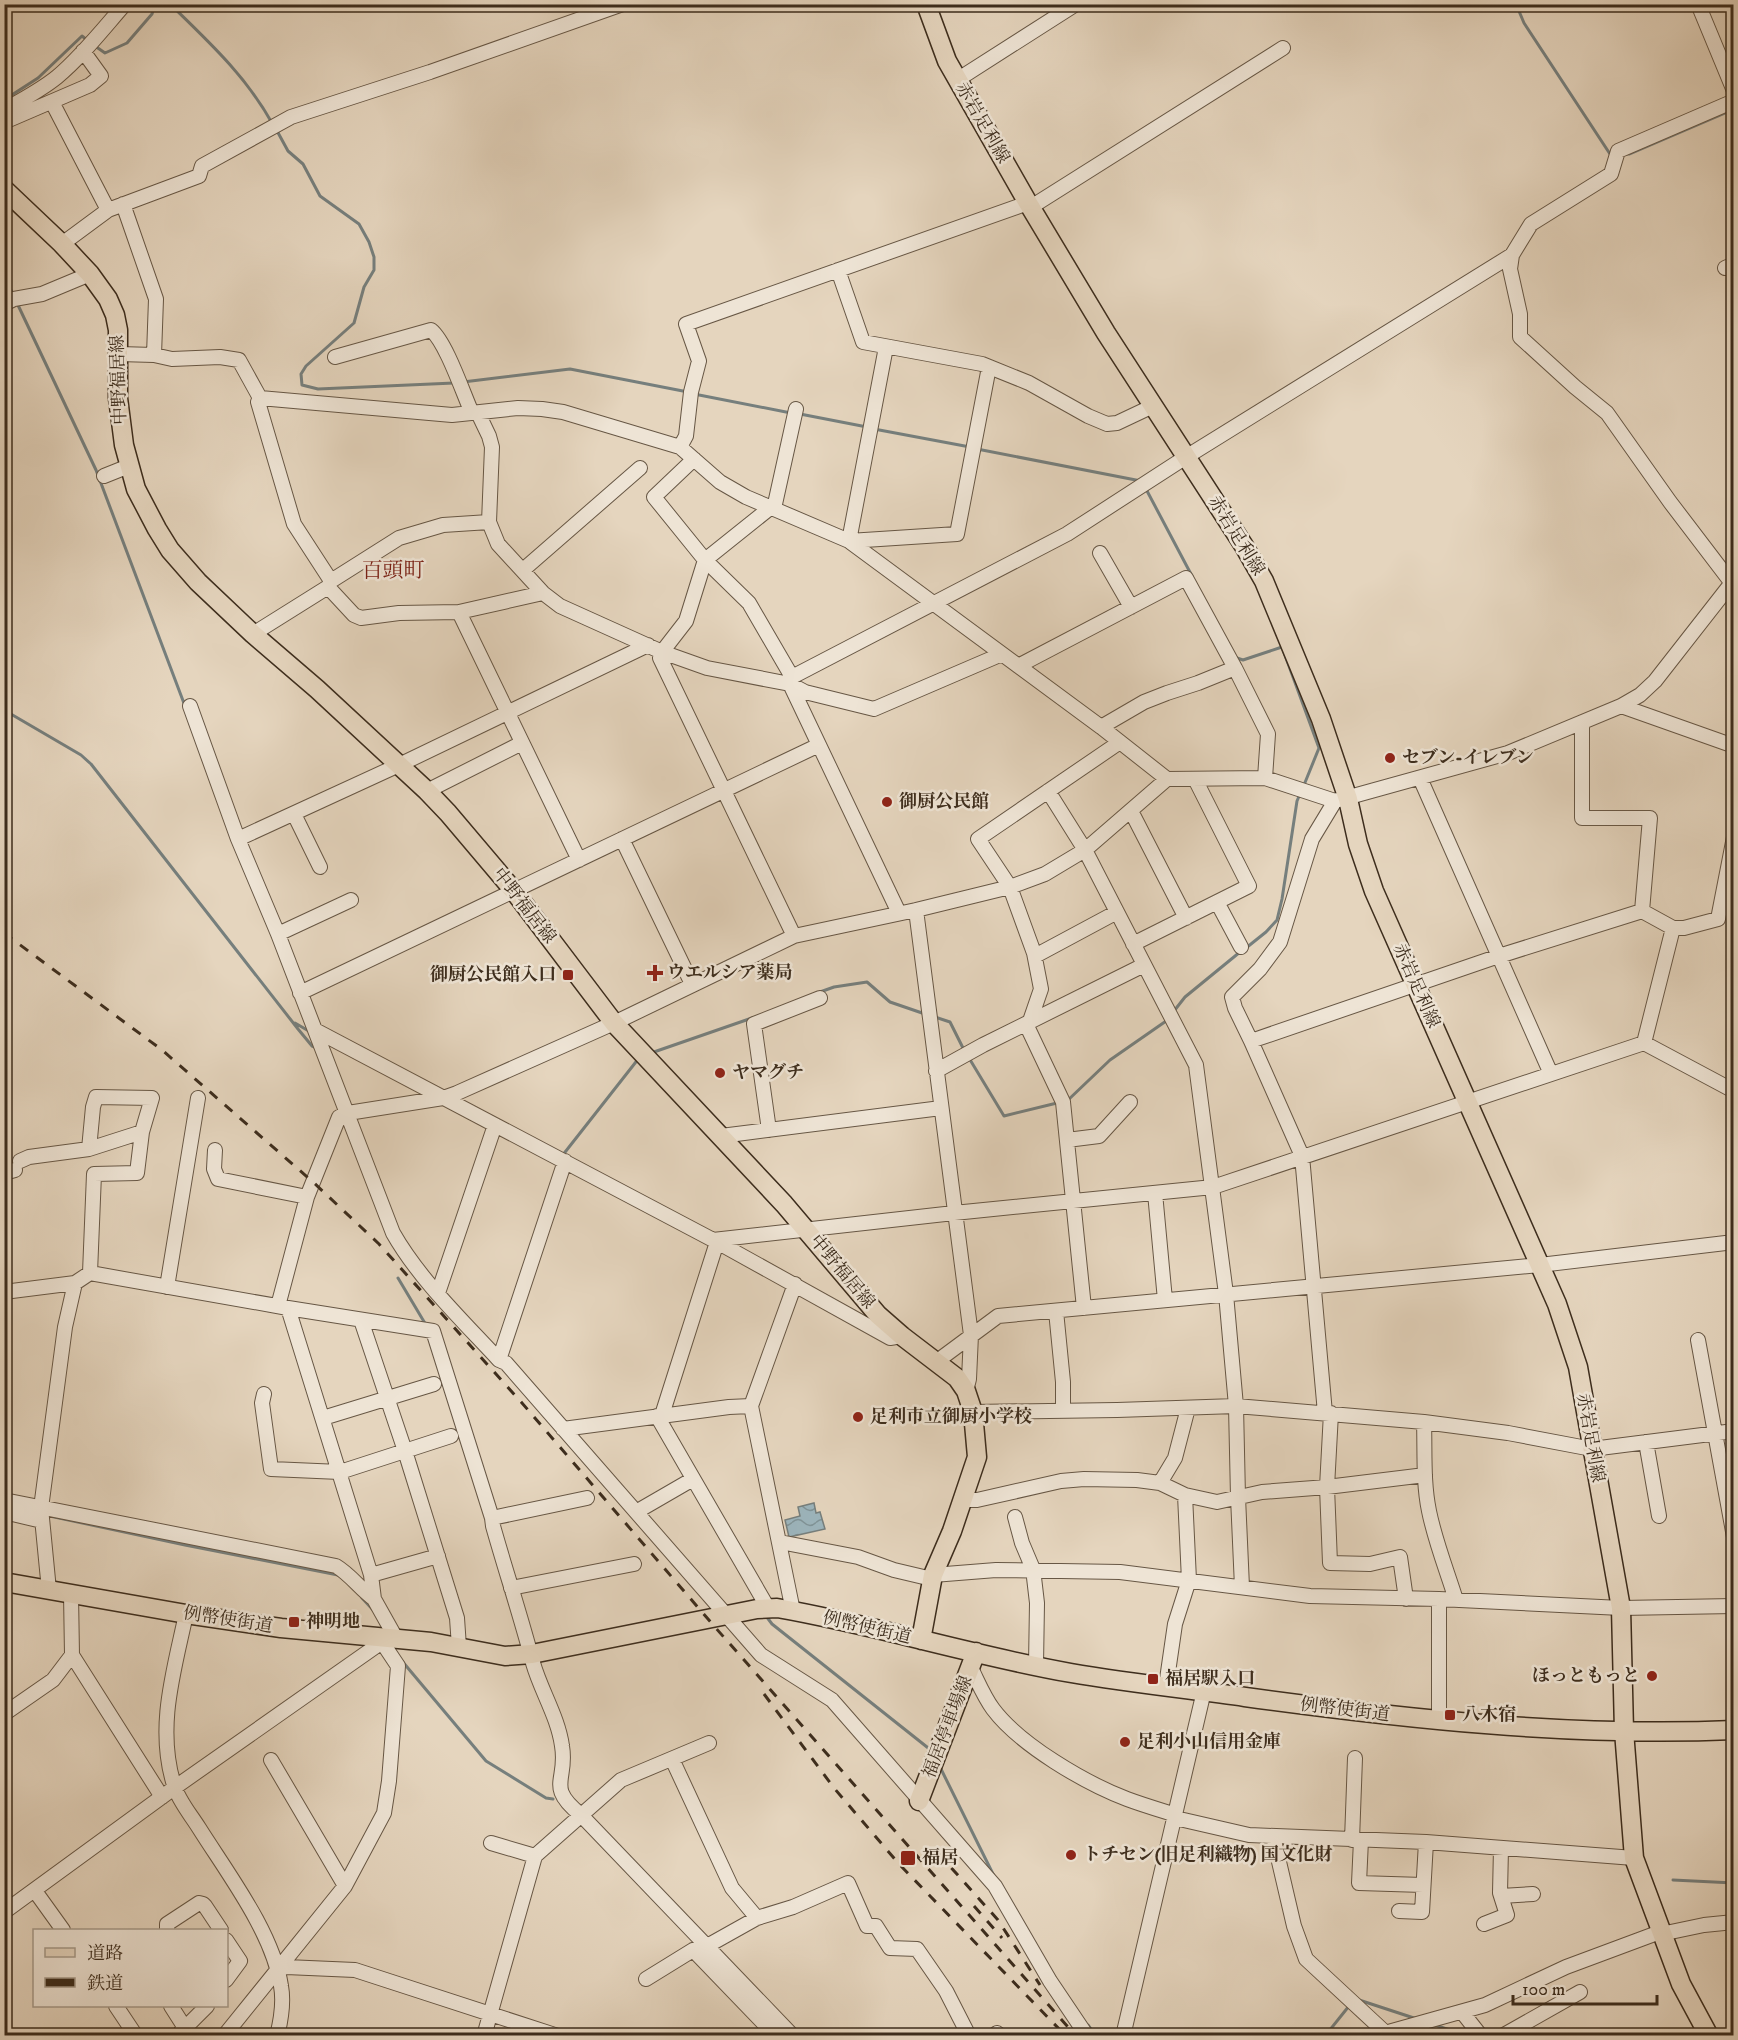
<svg xmlns="http://www.w3.org/2000/svg" width="1738" height="2040" font-family="'IM FELL DW Pica','Noto Serif JP',serif">
  <defs>
    <pattern id="water-waves" width="16" height="10" patternUnits="userSpaceOnUse" patternTransform="scale(1.5)"><rect width="16" height="10" fill="#9cb5bd"/><path d="M0 5q4-4 8 0t8 0" fill="none" stroke="#809499"/></pattern>
  </defs>
  <rect width="100%" height="100%" fill="#e5d5be"/>
  <filter id="stains"><feTurbulence type="fractalNoise" baseFrequency=".00333" numOctaves="4"/><feColorMatrix values="0 0 0 0 .2 0 0 0 0 .09 0 0 0 0 .02 0 0 0 .5 -.17"/></filter>
  <radialGradient id="worn" r=".72"><stop offset=".6" stop-color="#630" stop-opacity="0"/><stop offset="1" stop-color="#630" stop-opacity=".3"/></radialGradient>
  <path fill="url(#water-waves)" stroke="#767f7d" stroke-width="1.5" d="M814 1503 816 1513 820 1512 825 1529 789 1537 785 1520 800 1516 798 1507Z"/>
  <g fill="none" stroke-linecap="round" stroke-linejoin="round">
    <path stroke="#767f7d" stroke-width="3" d="M170 4C208 41 246 76 272 123
      M1516 4 1524 23 1610 154H1612
      M95 46 105 53 127 43 152 14 155 4
      M4 100 38 78 82 36 87 40
      M276 129 288 151 303 164 320 196 359 224 369 242 374 257V270L364 287 354 323 306 366 301 374 302 385 318 389 454 383
      M1625 154H1629L1734 109
      M4 277 13 294
      M17 303 96 470 185 706
      M463 382 570 369 688 392
      M694 394 791 413
      M800 414 867 427
      M874 429 970 447
      M977 449 1141 481
      M1146 489 1192 576
      M1235 656 1237 658 1243 660 1282 647 1319 748 1304 785
      M4 710 81 755 91 764 298 1029 312 1046 317 1048
      M1246 948 1266 932 1277 920 1282 899 1297 801 1300 794
      M820 992 834 987 867 982 890 1002 925 1014
      M1174 1011 1185 997 1240 952
      M935 1017 950 1022 964 1050
      M295 1023 307 1030
      M651 1053 752 1018
      M969 1058 1004 1116 1057 1103
      M1067 1101 1110 1060 1169 1019
      M562 1156 639 1058
      M398 1278 426 1325
      M45 1515 185 1545 338 1575
      M362 1598 374 1611
      M766 1616 772 1624 932 1751
      M402 1661 486 1761 546 1798 553 1799
      M939 1765 995 1878
      M1673 1880 1734 1883
      M1356 1999 1417 2019
      M1088 2025 1096 2036
      M1435 2025 1467 2036
      M1325 2036 1349 2006"/>
    <defs>
      <path id="minor" d="M1698 4 1734 91
        M957 80 1076 4
        M1734 101 1618 151 1611 174 1531 224 1512 255 1510 269 1520 314V337L1575 387 1607 413 1670 502 1734 586
        M52 102 108 210
        M4 110C22 100 41 90 57 77 82 56 103 29 125 4
        M4 122 90 85 101 76 83 51
        M123 204 156 299 154 355
        M1031 207 1283 48
        M62 244 108 210 199 176 202 166 291 117 430 72 623 4
        M1725 268 1734 264
        M838 270 863 342 982 364 1029 383 1088 416 1107 424 1117 423 1153 406
        M4 304 14 299 42 294 90 274
        M886 347 849 541 957 534 989 367
        M119 354 154 355 172 359 220 357 239 360 260 398 452 415 518 408 542 409 563 412 680 447 720 482 746 497 849 541 1101 727 1167 779
        M335 357 431 330C446 342 463 393 472 413
        M260 398 258 402 294 524 331 581
        M478 413 489 436 492 447 489 522 498 544 543 593 560 606 662 652 707 668 790 684 805 692 874 709 1002 654
        M680 447 686 436 691 392 699 361 686 324 1028 203
        M694 459 654 497 705 560 749 603 792 677 790 684 899 913
        M104 476 129 466
        M1100 553 1131 607
        M523 570 640 468
        M328 587 354 615 361 618 399 613 459 612 543 593
        M459 612 579 860
        M253 634 328 587 331 581 399 538 443 525 489 522
        M1018 666 1186 578 1235 668
        M792 677 1067 534 1186 457 1512 255
        M190 706 238 839 278 934 393 1233C419 1279 463 1321 499 1360L506 1363 761 1655 832 1700 966 1853 995 1886 1050 1981 1087 2036
        M1621 706 1734 746
        M1582 723V818H1650L1642 911
        M1101 727 1144 702 1167 693 1198 683 1235 668 1268 734 1265 778
        M1420 778 1551 1074
        M427 791 522 743
        M1048 791 1085 850 1196 1065 1226 1294 1236 1406 1238 1497 1242 1587
        M1131 811 1186 918
        M294 814 320 867
        M238 839 399 765 648 645
        M622 839 692 984
        M1217 902 1241 947
        M916 910 971 1335 969 1379 966 1391
        M278 934 351 900
        M794 936 660 658 662 652 686 621 705 560 775 504 796 409
        M1133 944 1249 886 1195 779
        M1035 956 1117 912
        M300 993 819 745
        M1030 1021 1041 989 1034 953 1010 887 978 839 1120 742
        M1026 1024 1063 1102 1084 1308
        M315 1030 717 1242 890 1338 902 1336
        M1251 1041 1499 956 1642 911 1673 928
        M1644 1043 1673 928H1684L1718 919 1734 837
        M936 1071 983 1045 1144 965
        M769 1130 754 1024 820 998
        M721 1136 941 1108
        M1067 1140 1099 1136 1130 1102
        M215 1150 214 1169 218 1179 307 1197
        M20 1161 29 1157 89 1149
        M4 1173 15 1170
        M1155 1193 1165 1300
        M713 1240 954 1213 1213 1187 1644 1043 1734 1091
        M90 1273 94 1174 137 1173 142 1132 152 1098 96 1097 93 1107 89 1149 142 1132
        M167 1287 198 1098
        M4 1292 75 1283 90 1273 288 1308 433 1331 492 1518 493 1526C506 1572 521 1617 533 1663 541 1691 558 1717 562 1746 568 1781 545 1786 581 1815L793 2036
        M438 1293 495 1125
        M278 1306 307 1197 339 1117 348 1113 443 1098 457 1093 614 1023 794 936 916 910 1010 887 1045 874 1085 850 1167 779 1265 778 1335 801 1508 753 1621 706 1640 695 1655 681 1734 580
        M288 1308 371 1575 374 1599 397 1640
        M1056 1311 1063 1382V1410
        M361 1320 405 1451 457 1618 459 1647
        M1698 1340 1734 1537
        M499 1360 565 1161
        M936 1362 998 1316 1540 1265 1734 1242
        M264 1394 262 1403 271 1469 340 1472 451 1436
        M973 1412 1117 1410 1236 1406 1424 1422 1508 1433 1592 1449 1734 1431
        M1325 1413 1302 1156 1251 1041 1235 1008 1232 997 1260 969 1280 942 1312 839 1335 801
        M1331 1413 1327 1487 1330 1563 1370 1564 1400 1557 1406 1599
        M662 1415 717 1242
        M657 1416 768 1608
        M323 1418 434 1384
        M1424 1422C1425 1452 1423 1482 1429 1511 1435 1541 1447 1571 1456 1600
        M563 1429 729 1407 751 1406
        M1646 1442 1659 1516
        M1160 1483 1175 1458 1188 1408
        M4 1500 336 1566C351 1575 360 1589 374 1599
        M963 1500H977L1061 1481 1084 1479 1137 1480 1160 1483 1185 1495 1217 1502 1262 1492 1327 1487 1425 1475
        M4 1512 42 1521
        M636 1512 693 1479
        M1015 1517 1022 1543 1033 1569 1037 1603 1036 1665
        M492 1518 587 1498
        M780 1542 858 1557 894 1570 932 1579
        M371 1575 438 1556
        M933 1575 996 1570 1120 1572 1310 1596 1439 1599 1621 1608 1734 1606
        M511 1588 634 1564
        M49 1590 41 1508 65 1327 75 1283
        M1439 1599V1721
        M793 1611 751 1406 795 1284
        M186 1614C174 1671 156 1727 174 1785 178 1800 191 1815 199 1828 228 1874 273 1933 281 1986 284 2002 281 2020 277 2036
        M72 1655 162 1797
        M971 1668C978 1682 984 1697 993 1709 1020 1745 1085 1783 1127 1799 1143 1805 1160 1810 1176 1815
        M1166 1686 1175 1624 1189 1580 1185 1495
        M4 1714 53 1680 72 1655 71 1594
        M672 1759 732 1888 757 1918
        M271 1760 345 1886
        M1175 1818 1249 1835 1426 1842 1634 1858
        M1273 1836 1294 1926 1306 1959 1389 2036
        M1352 1840 1355 1758
        M1361 1840 1359 1883 1423 1885
        M491 1843 535 1856
        M35 1891 63 1930
        M1501 1896 1533 1894
        M1399 1911 1422 1912 1426 1842
        M4 1912 174 1788 382 1642
        M1484 1924 1507 1915 1500 1893 1501 1848
        M167 1930V1924L199 1903 203 1904 205 1906 221 1930
        M1661 1934 1704 1925 1734 1922
        M226 1940 240 1961 226 1980
        M693 1950 776 2036
        M278 1970 286 1967 355 1970 558 2036
        M646 1979 693 1950 707 1946 757 1918 793 1907 848 1883 867 1926H876L890 1948 917 1949 946 1991 969 2036
        M116 2006 136 2036
        M171 2006 185 2028
        M1462 2012 1481 2036
        M177 2036 207 2006
        M224 2036 345 1886 384 1813 389 1781 398 1666 382 1642 387 1638
        M484 2036 535 1856 621 1780 709 1743
        M993 2036 997 2033 1000 2036
        M1123 2036 1204 1691
        M1374 2036 1485 2005 1566 1967 1660 1932
        M1502 2036 1580 1992"/>
      <path id="major" d="M926 4 947 61 1028 203 1106 333 1244 546 1264 581 1321 719 1348 799 1358 844 1374 891 1557 1304 1578 1367 1621 1608 1624 1731 1634 1858 1681 1984 1709 2036
        M4 189 62 244 90 274 108 299 115 315 118 330V398L124 445 136 489 157 529 170 550 198 582 253 634 317 689 427 791 448 813 514 891 614 1023 784 1204 878 1315 902 1336 957 1378 966 1391 973 1412 977 1457 952 1531 933 1575 921 1640
        M4 1582 186 1614 281 1628 431 1642 505 1656 532 1654 757 1609 777 1608C876 1625 973 1656 1071 1673 1129 1683 1187 1689 1245 1697 1406 1719 1570 1737 1734 1730
        M919 1801 976 1652"/>
    </defs>
    <use href="#minor" stroke="#675745" stroke-width="16"/>
    <use href="#major" stroke="#3d2d1d" stroke-width="21"/>
    <use href="#minor" stroke="#eee4d5" stroke-width="14"/>
    <use href="#major" stroke="#e5d5be" stroke-width="18"/>
    <path stroke="#3d2d1d" stroke-width="3" stroke-dasharray="10 10" stroke-linecap="butt" d="M4 933 162 1050 313 1182 379 1244 522 1403 714 1626 1076 2036
      M764 1694 834 1788 899 1864 1063 2033
      M938 1853 998 1920 1040 1985
      M974 1906 1002 1938"/>
  </g>
  <g fill="#8f2418" stroke="#eee4d5" stroke-width="2">
    <circle cx="1390" cy="758" r="6"/>
    <circle cx="887" cy="802" r="6"/>
    <path d="M652 964h6v6h6v6h-6v6h-6v-6h-6v-6h6z"/>
    <rect x="562" y="969" width="12" height="12" rx="3"/>
    <circle cx="720" cy="1073" r="6"/>
    <circle cx="858" cy="1417" r="6"/>
    <rect x="288" y="1616" width="12" height="12" rx="3"/>
    <circle cx="1652" cy="1676" r="6"/>
    <rect x="1147" y="1673" width="12" height="12" rx="3"/>
    <rect x="1444" y="1709" width="12" height="12" rx="3"/>
    <circle cx="1125" cy="1742" r="6"/>
    <circle cx="1071" cy="1855" r="6"/>
    <rect x="900" y="1850" width="16" height="16" rx="3"/>
  </g>
  <g text-anchor="middle" dominant-baseline="central" stroke-width="5" stroke-linejoin="round" paint-order="stroke">
    <g font-size="18" fill="#3d2d1d" stroke="#eee4d5">
      <text transform="translate(982 123) rotate(60)">赤岩足利線</text>
      <text transform="translate(119 380) rotate(-92)">中野福居線</text>
      <text transform="translate(1236 536) rotate(58)">赤岩足利線</text>
      <text transform="translate(524 906) rotate(52)">中野福居線</text>
      <text transform="translate(1416 986) rotate(66)">赤岩足利線</text>
      <text transform="translate(842 1272) rotate(50)">中野福居線</text>
      <text transform="translate(1590 1438) rotate(80)">赤岩足利線</text>
      <text transform="translate(228 1620) rotate(9)">例幣使街道</text>
      <text transform="translate(867 1628) rotate(13)">例幣使街道</text>
      <text transform="translate(1345 1710) rotate(7)">例幣使街道</text>
      <text transform="translate(948 1727) rotate(-69)">福居停車場線</text>
    </g>
    <g font-size="18" font-weight="bold" fill="#3d2d1d" stroke="#eee4d5" text-anchor="start">
      <text x="1402" y="758">セブン-イレブン</text>
      <text x="899" y="802">御厨公民館</text>
      <text x="667" y="973">ウエルシア薬局</text>
      <text x="556" y="975" text-anchor="end">御厨公民館入口</text>
      <text x="732" y="1073">ヤマグチ</text>
      <text x="870" y="1417">足利市立御厨小学校</text>
      <text x="306" y="1622">神明地</text>
      <text x="1640" y="1676" text-anchor="end">ほっともっと</text>
      <text x="1165" y="1679">福居駅入口</text>
      <text x="1462" y="1715">八木宿</text>
      <text x="1137" y="1742">足利小山信用金庫</text>
      <text x="1083" y="1855">トチセン(旧足利織物) 国文化財</text>
      <text x="922" y="1858">福居</text>
    </g>
    <g font-size="21" fill="#7a1f14" stroke="#eee4d5">
      <text x="393" y="571">百頭町</text>
    </g>
  </g>
  <rect width="1738" height="2040" fill="none" stroke="#e5d5be" stroke-width="24"/>
  <rect x="6" y="6" width="1726" height="2028" fill="none" stroke="#3d2d1d" stroke-width="3"/>
  <rect x="12" y="12" width="1714" height="2016" fill="none" stroke="#3d2d1d" stroke-width="1.5"/>
  <rect x="33" y="1929" width="195" height="78" fill="#eee4d5" stroke="#a79b8b" stroke-width="1.5"/>
  <rect x="45" y="1948" width="30" height="9" fill="#e5d5be" stroke="#a79b8b" stroke-width="1.5"/>
  <text x="87" y="1959" font-size="18" fill="#3d2d1d">道路</text>
  <rect x="45" y="1978" width="30" height="9" fill="#3d2d1d" stroke="#a79b8b" stroke-width="1.5"/>
  <text x="87" y="1989" font-size="18" fill="#3d2d1d">鉄道</text>
  <path d="M1513 1995v9h144v-9" fill="none" stroke="#3d2d1d" stroke-width="3"/>
  <text x="1522" y="1995" font-size="18" fill="#3d2d1d" stroke="#eee4d5" stroke-width="4.5" paint-order="stroke">100 m</text>
  <rect width="100%" height="100%" filter="url(#stains)"/>
  <rect width="100%" height="100%" fill="url(#worn)"/>
</svg>
